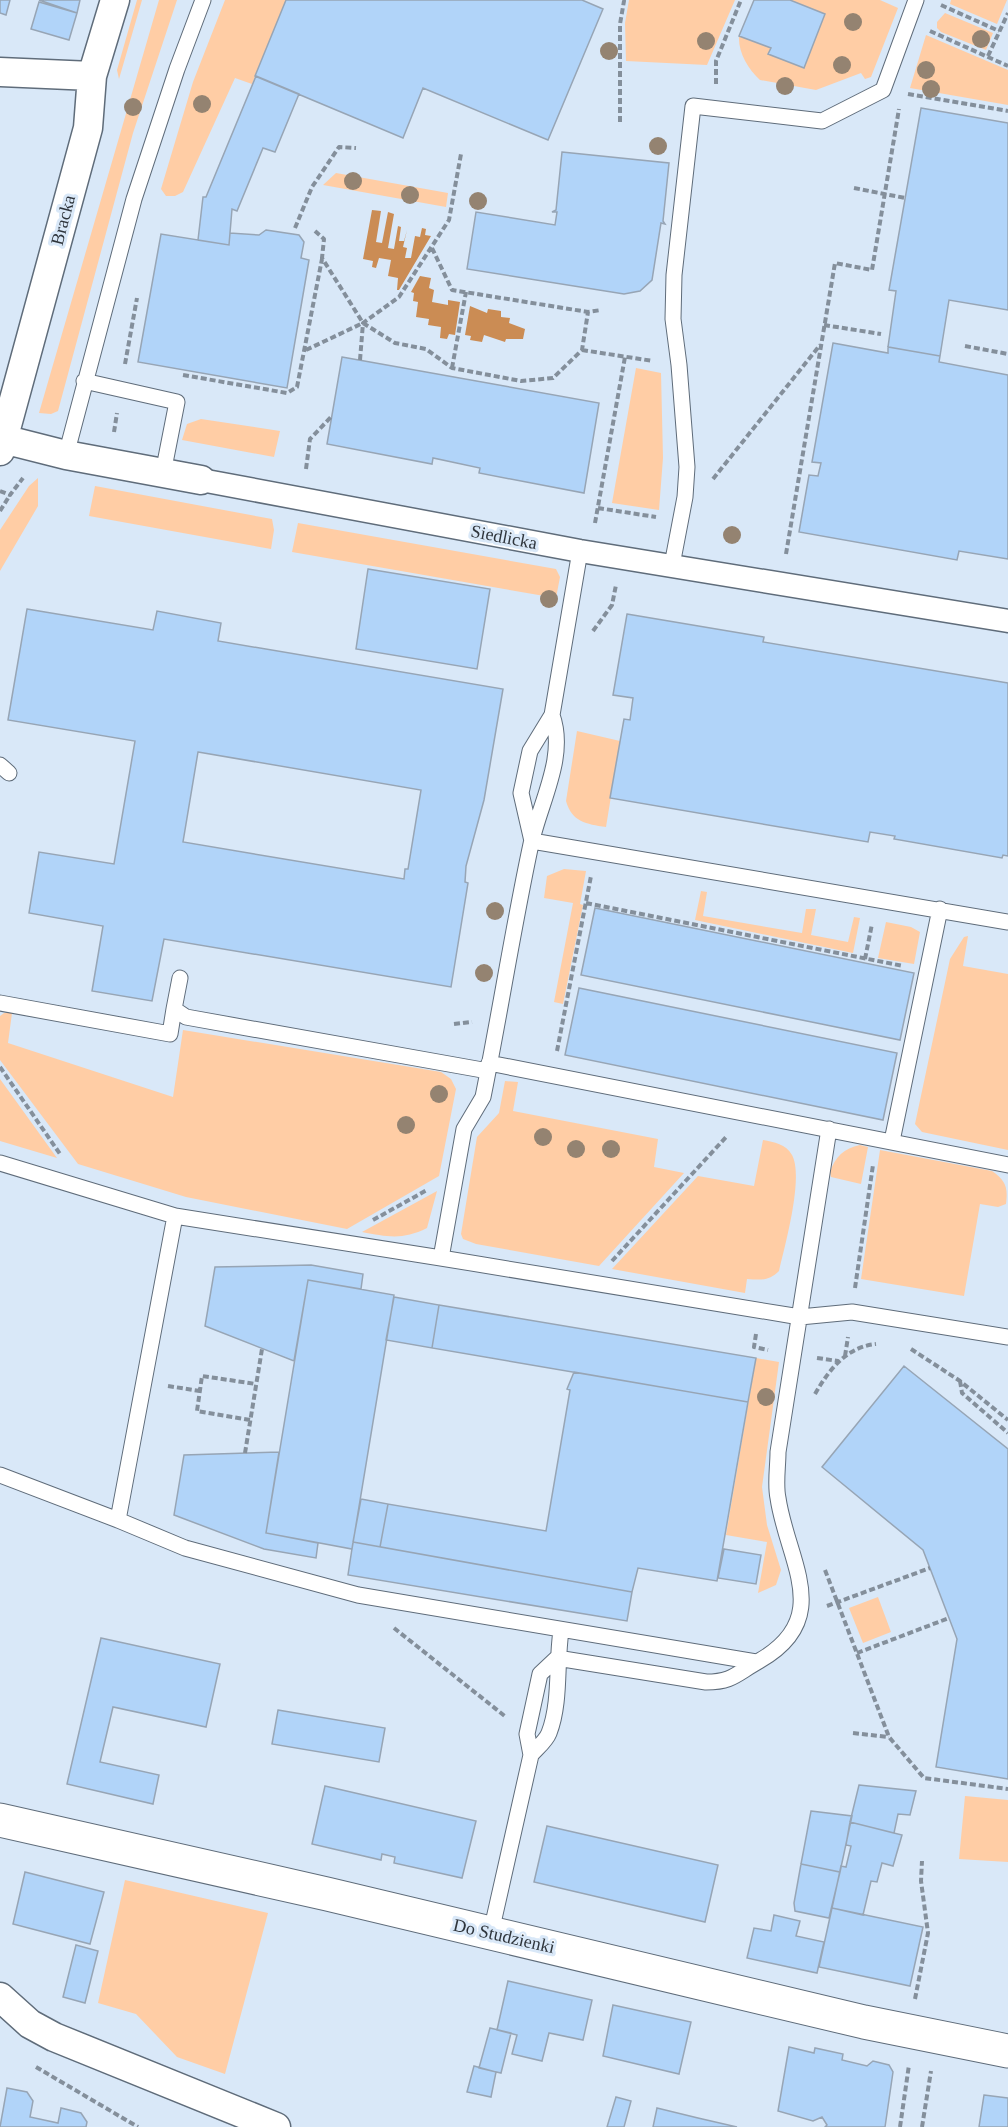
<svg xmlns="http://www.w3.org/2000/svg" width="1008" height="2127" font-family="Georgia,serif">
  <rect width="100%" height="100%" fill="#d9e8f8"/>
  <path fill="#ffcda5" d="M137 0H142L119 79 117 70Z
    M159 0H177L133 133 58 411 51 414 39 413Z
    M225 0H286L252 84 235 78 183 192 175 196H166L161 189 193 82Z
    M629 0H735L707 65 626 61 625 23Z
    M790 0H880L898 8 871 77 865 79 861 73 816 90 760 80C748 69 738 52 739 36L771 48 769 53 804 67 825 14Z
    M951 0H1007L997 24 950 4Z
    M945 13 993 33 986 50 941 32 937 28V22Z
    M926 35 1008 70V105L910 88Z
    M336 173 448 193 446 207 323 185Z
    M636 368 661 373 663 458 659 510 612 503Z
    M201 419 280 431 274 457 182 440 187 424Z
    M38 478V506L0 571V530L29 486Z
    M95 486 272 519 274 530 271 549 89 516Z
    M298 523 556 569 560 577 556 598 292 552Z
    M577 731 620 741 606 827C586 824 572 822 566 801Z
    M564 869 586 871 580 904 583 905 563 1004 554 1002 573 903 544 898 547 876Z
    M701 891 707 892 703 916 802 933 806 909H816L811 935 848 942 854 917 860 918 853 953 695 920Z
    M886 922 911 927 920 932 914 964 878 958Z
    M968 936 963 966 1008 974V1150L922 1132 915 1124 950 959 964 937Z
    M4 1013H12L8 1043 173 1097 183 1030 441 1072 451 1079 456 1089 439 1176 347 1229 186 1197 78 1164 0 1060V1016Z
    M0 1079 57 1158 0 1141Z
    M505 1081 518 1082 513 1111 658 1139 654 1167 684 1173 599 1266 476 1244 463 1239 461 1234 477 1137 499 1113Z
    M763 1140C774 1142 786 1144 792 1155 804 1177 785 1245 779 1271 769 1281 761 1280 747 1279L745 1293 612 1269 698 1176 754 1186Z
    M860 1145 868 1147 861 1184 831 1177 830 1172C835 1157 844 1148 860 1145Z
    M880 1150 992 1171C1006 1181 1008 1187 1006 1204L998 1207 980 1204 964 1296 861 1279Z
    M437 1191 427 1228C403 1240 388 1237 362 1232Z
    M756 1358 779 1362 762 1487 767 1525 781 1570 776 1585 758 1593 767 1542 726 1535Z
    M878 1597 891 1632 863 1643 849 1608Z
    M965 1796 1008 1800V1862L959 1859Z
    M125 1880 268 1913 225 2074 177 2057 136 2014 98 2003Z"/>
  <path fill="#cb8c54" d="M372 210 381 211 376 242 382 243 388 212 394 214 388 248 394 249 398 226 401 227 399 241H404L407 230 403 247 407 248 405 258H411L415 236 420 237 422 228 426 229 425 235 431 236 399 290H397L398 278 388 276 391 260 379 258 376 268 372 267 373 261 363 259Z
    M420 276 431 278 429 288 434 290 432 302 448 305V300L460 302 455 335 449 334 447 339 440 338 441 327 428 325 429 319 416 317 418 302 413 301 414 293 411 292Z
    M470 306 487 313 488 309 501 311V317L510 318 509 323 525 329 523 339H506L505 342 484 335 482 342 470 340 471 336 465 335Z"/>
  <path fill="#b1d4f9" stroke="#97a5b5" stroke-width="1.5" fill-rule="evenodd" d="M0 0H10L6 15 0 13Z
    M39 0H80L77 13Z
    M286 0H582L603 9 548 140 423 88 403 138 255 76Z
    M754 0H790L825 14 804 68 768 54 771 48 739 36Z
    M39 2 77 13 69 40 31 29Z
    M256 76 299 94 275 152 263 148 237 211 232 209 229 245 198 240 203 197H206Z
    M921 108 1008 123V310L949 300 940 356 888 347 896 291 889 290Z
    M562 152 669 163 663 221 665 224 661 223 652 280 640 291 624 294 467 269 476 212 555 225 557 212H552L556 210Z
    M266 230 299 235 304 242 301 258 309 260 287 388 138 362 161 234 229 245 230 233 259 235Z
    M833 343 888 353V347L940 356 939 362 1008 375V559L959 551 957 560 799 532 809 475 818 476 821 463 812 462Z
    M342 357 599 403 584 493 479 473 480 468 433 458 432 464 327 444Z
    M368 569 490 589 477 669 356 649Z
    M27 609 153 630 157 611 221 623 218 641 503 689 484 800 466 866 465 882 468 883 451 987 164 939 152 1001 92 991 103 926 29 913 39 852 114 864 135 741 8 720ZM198 752 421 790 408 869H405L404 879 183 842Z
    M627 614 764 637 763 642 1008 683V856L1003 855 1002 858 894 839 895 836 870 832 868 842 610 798 624 719 630 720 633 698 613 695Z
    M595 908 914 973 900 1040 581 975Z
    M579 988 897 1053 883 1120 565 1055Z
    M311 1265 363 1274 361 1289 308 1280 294 1361 205 1326 215 1267Z
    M308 1280 394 1295 352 1549 266 1533Z
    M394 1297 439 1305 432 1348 386 1340Z
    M439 1305 756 1358 748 1402 432 1348Z
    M904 1366 1008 1449V1779L936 1767 957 1639 949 1618 923 1550 822 1467Z
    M574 1372 748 1402 717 1581 638 1568 632 1592 380 1547 388 1504 546 1531 570 1390 567 1389Z
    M279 1452 266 1533 318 1543 316 1558 264 1549 174 1515 184 1455Z
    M361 1499 388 1504 380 1547 353 1542Z
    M353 1542 632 1592 627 1621 348 1575Z
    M724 1549 761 1555 756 1584 718 1578Z
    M101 1638 220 1664 206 1727 113 1707 100 1762 159 1775 153 1804 67 1784Z
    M278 1710 385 1728 379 1762 272 1744Z
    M859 1785 916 1791 910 1815 898 1814 894 1833 850 1822Z
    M325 1786 476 1821 462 1878 394 1863 395 1857 382 1854 381 1860 312 1844Z
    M811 1811 852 1816 840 1872 801 1864Z
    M850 1822 902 1835 893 1866 882 1863 877 1882 871 1881 863 1915 832 1908 841 1866 846 1867 851 1846 846 1845Z
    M547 1826 718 1865 705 1922 534 1882Z
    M801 1864 840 1872 829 1918 795 1911 794 1903Z
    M25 1872 104 1892 90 1944 13 1924Z
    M832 1908 923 1927 910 1986 819 1967Z
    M774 1915 800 1921 796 1936 824 1942 817 1973 747 1958 754 1928 771 1931Z
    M76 1945 98 1951 85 2003 63 1997Z
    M508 1981 592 2000 583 2040 549 2033 542 2061 512 2054 517 2035 497 2030Z
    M613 2005 691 2022 679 2074 603 2056Z
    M490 2028 511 2033 501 2073 479 2068Z
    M789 2047 814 2053 815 2048 843 2054 842 2060 867 2066 873 2061 889 2065 893 2072 885 2127H825L827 2125 822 2117 813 2121 778 2111Z
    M474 2066 496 2072 491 2097 467 2092Z
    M7 2088 27 2092 33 2101 30 2117 58 2123 61 2108 81 2113 87 2122 86 2127H0Z
    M984 2095 1008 2098V2127H979Z
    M616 2097 631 2101 624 2127H607Z
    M657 2108 698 2118 737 2127H653Z"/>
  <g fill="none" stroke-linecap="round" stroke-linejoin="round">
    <defs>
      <path id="service" d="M84 381 177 402 163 473
        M66 455 134 199 177 69 203 0
        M672 565 685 497 687 467 679 365 673 319 674 275 693 106 822 121 883 90 916 0
        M552 715C567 757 540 802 531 844 513 928 500 1013 483 1097L464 1129 441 1258 800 1317 852 1312 1008 1337
        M0 765 9 773
        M532 841 1008 922
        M532 841 521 793 530 751 552 715 580 551
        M0 1003 170 1034 174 1009 186 1017 488 1071
        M174 1009 180 978
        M489 1063 1008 1165
        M892 1141 940 909
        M0 1163 175 1216 441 1258
        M175 1216 118 1520 185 1548 358 1595 756 1662
        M0 1475 118 1520
        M557 1658 706 1682C733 1682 737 1673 759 1661 835 1618 787 1561 778 1498 775 1484 778 1467 778 1452L829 1129
        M531 1755C536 1749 546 1741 549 1733 561 1702 556 1663 561 1631
        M491 1932 531 1755 527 1734 540 1674 557 1658"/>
      <path id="pedestrian" d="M201 480 580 551 1008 621"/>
      <path id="minor" d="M0 72 92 76
        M3 439 66 455 201 480
        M0 451 88 128 92 76 115 0
        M0 1997 30 2024 54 2037 276 2127"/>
      <path id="secondary" d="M0 1820 327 1894 864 2022 1008 2051"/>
    </defs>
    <use href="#service" stroke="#5f6c7a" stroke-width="17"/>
    <use href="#pedestrian" stroke="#5f6c7a" stroke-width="25"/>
    <use href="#minor" stroke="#5f6c7a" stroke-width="31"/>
    <use href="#secondary" stroke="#5f6c7a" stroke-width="35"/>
    <path stroke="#848f9b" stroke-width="4" stroke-dasharray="6 3" stroke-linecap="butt" d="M941 5 999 31
      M930 31 1008 66
      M988 56 1008 13
      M716 84V61L741 0
      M908 94 1008 111
      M620 122V24L624 1 621 0
      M854 188 905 198
      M295 228 312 187 339 147 356 148
      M315 231 324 239 322 258 363 323 395 343 426 349 452 368 521 381 553 378 582 350 588 312
      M432 248 452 290 588 312 601 310
      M824 325 881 334
      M965 346 1008 354
      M306 350 363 323
      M582 350 653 361
      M360 360 363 323 399 297 449 220 461 154
      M125 364 137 298
      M452 368 466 292
      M183 375 287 393 297 387 322 259
      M114 432 117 413
      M306 469 310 439 331 417
      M713 479 820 345
      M0 491 10 495 23 478
      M598 508 656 517
      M0 511 10 495
      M595 523 625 357
      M786 554 835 263 872 270 899 109
      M593 631 612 605 616 585
      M586 903 903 966
      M865 959 872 924
      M454 1024 472 1022
      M557 1051 591 876
      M0 1067 60 1154
      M373 1220 427 1190
      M612 1261 727 1136
      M855 1288 873 1165
      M756 1334 754 1347 768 1350
      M911 1349 960 1381 1008 1420
      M845 1356 848 1337
      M817 1358 838 1361
      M960 1381 962 1393 1008 1433
      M168 1386 200 1391
      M815 1394C829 1370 846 1347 876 1344
      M250 1420 197 1411 202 1376 256 1384
      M245 1453 262 1349
      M825 1570 889 1737 924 1778 1008 1789
      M827 1606 930 1568
      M394 1628 506 1717
      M857 1653 949 1618
      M853 1733 889 1737
      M915 1999 928 1933 921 1881 922 1861
      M36 2067 138 2127
      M900 2127 909 2065
      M922 2127 931 2071"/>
    <use href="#service" stroke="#fff" stroke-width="15"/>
    <use href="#pedestrian" stroke="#fff" stroke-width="22"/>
    <use href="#minor" stroke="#fff" stroke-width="28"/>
    <use href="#secondary" stroke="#fff" stroke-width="33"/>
  </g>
  <g fill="#948371">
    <circle cx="853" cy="22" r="9"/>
    <circle cx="981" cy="39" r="9"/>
    <circle cx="706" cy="41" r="9"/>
    <circle cx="609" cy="51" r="9"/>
    <circle cx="842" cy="65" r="9"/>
    <circle cx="926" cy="70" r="9"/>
    <circle cx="785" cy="86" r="9"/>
    <circle cx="931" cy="89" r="9"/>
    <circle cx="202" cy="104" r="9"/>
    <circle cx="133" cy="107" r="9"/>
    <circle cx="658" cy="146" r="9"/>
    <circle cx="353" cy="181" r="9"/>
    <circle cx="410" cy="195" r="9"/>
    <circle cx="478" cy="201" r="9"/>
    <circle cx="732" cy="535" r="9"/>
    <circle cx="549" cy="599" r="9"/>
    <circle cx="495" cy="911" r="9"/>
    <circle cx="484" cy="973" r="9"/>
    <circle cx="439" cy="1094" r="9"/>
    <circle cx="406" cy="1125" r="9"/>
    <circle cx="543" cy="1137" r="9"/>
    <circle cx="576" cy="1149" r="9"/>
    <circle cx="611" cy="1149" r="9"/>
    <circle cx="766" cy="1397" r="9"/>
  </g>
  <g text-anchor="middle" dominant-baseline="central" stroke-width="6" stroke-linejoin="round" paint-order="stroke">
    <g font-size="18" fill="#2f353c" stroke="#d9e8f8">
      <text transform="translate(63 220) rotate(-75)">Bracka</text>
      <text transform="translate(504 537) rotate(11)">Siedlicka</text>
      <text transform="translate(504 1936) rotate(13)">Do Studzienki</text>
    </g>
  </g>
</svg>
